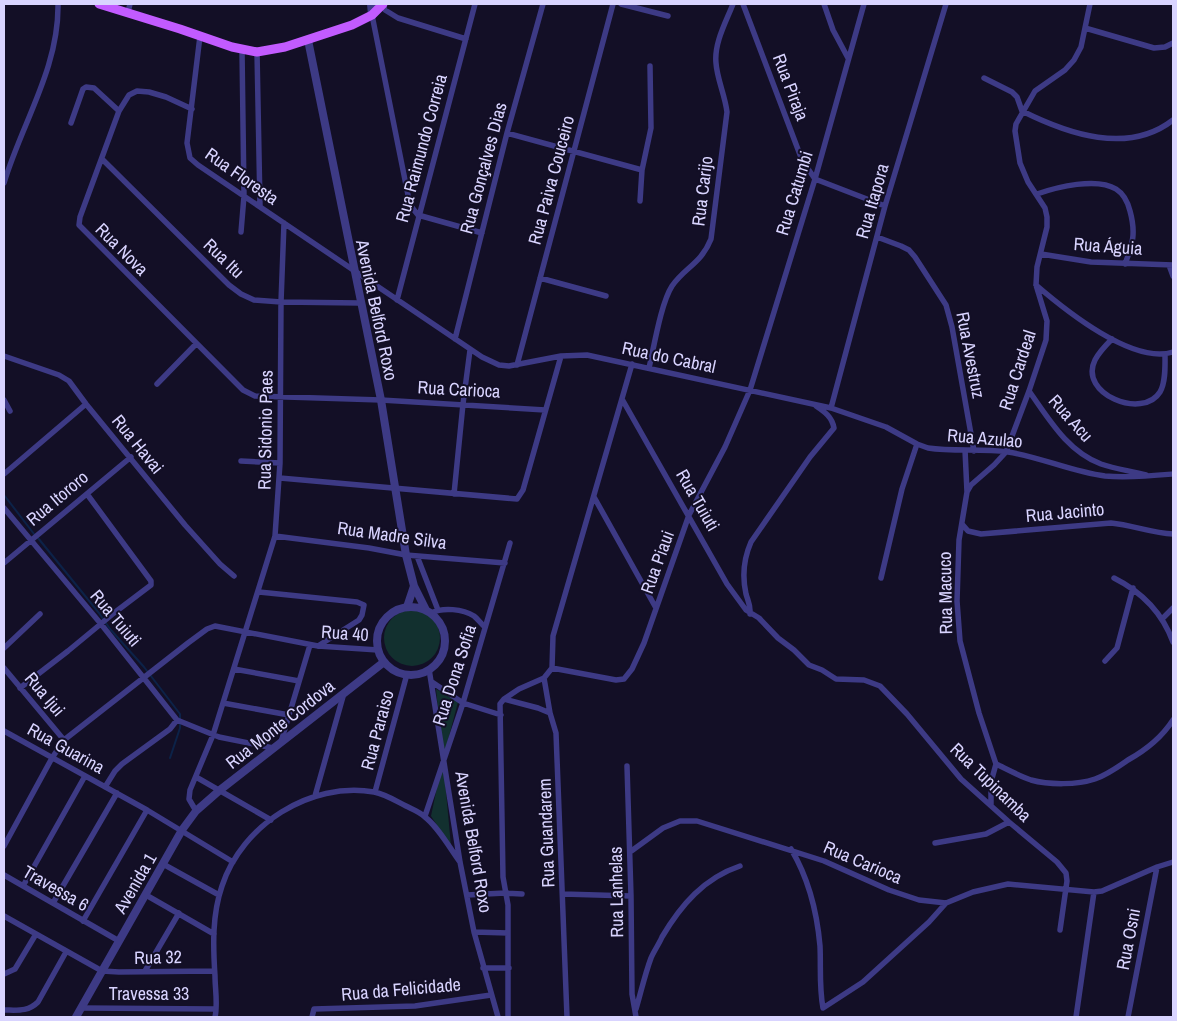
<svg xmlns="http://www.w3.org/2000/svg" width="1177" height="1021" font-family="'Archivo Narrow',sans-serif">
  <rect width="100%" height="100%" fill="#130f26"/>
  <path fill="#12302f" d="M384 638a28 28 0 1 1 56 0a28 28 0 1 1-56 0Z
    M436 689 458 702 443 759 451 846 431 816 443 759Z"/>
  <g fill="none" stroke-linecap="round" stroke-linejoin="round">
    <path stroke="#0c2248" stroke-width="2" d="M4 495 34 534
      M38 538 99 613 110 629 144 667 180 714V728L170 758"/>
    <path stroke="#3d3a85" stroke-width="5.5" d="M383 4 385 10 398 18 466 39
      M621 4 668 16
      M743 4 802 160 815 179 885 206
      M824 4 833 30 848 58
      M128 12 130 4
      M372 15 410 205 418 215 482 233
      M1085 28 1154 48 1165 47 1173 43
      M200 36 187 143 190 158 198 165 482 357 499 365 509 366 561 356 587 355 831 408 886 427 917 444 928 448C954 452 982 448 1008 452 1041 457 1072 472 1105 476 1128 478 1150 476 1173 474
      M257 52 260 206
      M984 78 1012 92 1017 97 1022 111C1068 134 1128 155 1173 120
      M192 109 166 97 149 92 137 91 129 95 119 111 80 217 79 225 243 390 255 396 381 400 545 410
      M71 123 83 89 86 87 94 88 119 111
      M507 133 642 170
      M102 159 229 285 241 294 254 300 281 302 360 303
      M4 183C22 123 59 68 58 4
      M1037 194C1057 187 1097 177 1116 189 1124 194 1128 203 1130 211 1136 233 1133 243 1125 264
      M640 201 642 170 651 128 650 66
      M241 232 244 196 242 50
      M877 237 901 246 909 250 915 257 946 305 952 327 974 451
      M1041 254 1091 262 1173 265
      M1169 265 1173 276
      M540 278 606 296
      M1036 285C1065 310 1133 365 1173 352
      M397 300 475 4
      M455 339 507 133 543 4
      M1112 339C1105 346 1099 352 1095 360 1078 394 1143 420 1160 392 1166 382 1165 365 1165 354
      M4 356 59 375 69 381 86 404 185 525 220 564 234 576
      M517 365 613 4
      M649 368C654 347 661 303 672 286 685 267 701 264 711 239L727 112C725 95 717 79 716 63 714 43 726 22 733 4
      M157 384 196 344
      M1029 391C1049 419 1067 451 1101 464 1115 469 1131 471 1146 475
      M622 399 727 584 746 610 759 618 778 638 794 650 809 665 822 670 836 679 864 680 880 686 907 714 961 779 1009 822 1057 862 1066 873 1067 881 1060 930
      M4 400 10 411
      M831 408 885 206 946 4
      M965 450 967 492
      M241 461 280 463
      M4 474 86 404
      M280 478 517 499 523 490 561 356
      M454 494 463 404 470 350
      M594 497 656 608
      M4 508 101 624 177 720 219 737 273 748
      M962 524 968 531 981 534 1111 523C1132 525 1152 533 1173 534
      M275 536 369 548 406 555 505 563
      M417 556 438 610
      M4 563 131 457
      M881 578 902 489 917 444
      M1114 578C1142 592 1162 612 1173 642
      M259 592 357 602 364 605 362 615 359 620 318 646
      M431 613C443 607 463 609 474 616 478 619 481 624 485 627
      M750 614C751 606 748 601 746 594 742 576 744 558 751 542L810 457 834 428C832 417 825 412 816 406
      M1163 618 1173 608
      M4 648 40 614
      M1105 661 1117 648 1133 588
      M4 668 64 740
      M552 668 553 636 632 364
      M234 669 299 681
      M429 669 460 862 474 932 498 1017
      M544 678 550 713
      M432 682 463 703 501 715
      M20 688 68 651 114 613 151 585V581L87 494
      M504 699 519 689 544 678 552 668 616 680 624 679 632 669 644 643 689 515 725 447 750 390 815 179 864 4
      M223 703 289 715
      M4 731 147 810 233 862
      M281 742 310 645
      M996 764C1007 769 1019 776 1031 780 1049 785 1077 785 1095 779 1107 775 1118 767 1128 760 1146 750 1162 737 1173 720
      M627 766 631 896 632 994 636 1017
      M196 777 271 820
      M105 787 115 771 122 764 170 729 177 720
      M375 792 407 674
      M315 796 344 693
      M991 805V782L996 764 979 713 960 641 957 601 959 540 967 492 971 485 994 465 1006 452 1029 391 1046 340 1047 321 1036 285 1037 267 1047 227V217L1045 208 1028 182 1020 163 1015 131 1016 124 1035 91 1065 70 1074 60 1081 47 1090 4
      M196 811 189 799 190 790 213 735 275 536 280 463 281 302 284 223
      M425 816 463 703 510 543
      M935 843 986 834 1009 822
      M4 846 52 758 64 740 188 643 207 629 215 626 318 646 378 650
      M791 849C809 879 817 912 820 946 821 967 819 987 823 1008L863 982 929 922 946 903
      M630 852 663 828 680 821H697L824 861 889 890 919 900 946 903 973 892 1008 884 1094 892 1102 891 1157 867 1173 862
      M163 864 219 895
      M4 875 119 941
      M23 886 85 776
      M563 894 631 896
      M146 895 214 934
      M467 895 505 893 522 894
      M53 903 117 793
      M4 916 102 971 119 972 214 971
      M83 921 147 810
      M474 932 508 933
      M483 968H509
      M145 971 179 913
      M4 974 15 969 36 934
      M82 1008 216 1009
      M636 1009C641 992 645 974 651 958 654 951 659 944 662 937 681 905 704 878 740 866
      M4 1010C17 1010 28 1012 38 1002L66 952
      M215 1017C218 1004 215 989 215 976 213 946 212 915 222 886 242 825 310 781 374 792 385 794 396 801 406 806 412 809 420 812 425 817 439 828 449 847 460 862
      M312 1017 314 1009 415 1006 491 995
      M508 1017V905L503 877 500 704 504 699 538 708 550 713 556 733 567 1017
      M1076 1017 1094 892
      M1128 1017 1157 867"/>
    <path stroke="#3d3a85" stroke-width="8" d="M371 4 372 15
      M308 40 381 400 406 555 414 586 426 610
      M407 607 414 586
      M377 641a34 34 0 1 1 68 0a34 34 0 1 1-68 0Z
      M76 1017 182 830 196 811 220 790 384 662"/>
    <path stroke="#c25bff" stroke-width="9" d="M99 4 180 29 232 47 257 52 285 47 352 25 372 15 383 4"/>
  </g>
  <g text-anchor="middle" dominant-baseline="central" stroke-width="4" stroke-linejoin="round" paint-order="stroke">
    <g font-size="18" fill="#d9d4ff" stroke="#130f26">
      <text transform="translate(791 87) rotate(69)">Rua Piraja</text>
      <text transform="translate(421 148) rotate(-75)">Rua Raimundo Correia</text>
      <text transform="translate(483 168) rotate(-75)">Rua Gonçalves Dias</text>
      <text transform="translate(242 176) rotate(35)">Rua Floresta</text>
      <text transform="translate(551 180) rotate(-75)">Rua Paiva Couceiro</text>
      <text transform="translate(702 191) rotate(-83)">Rua Carijo</text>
      <text transform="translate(794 193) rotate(-73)">Rua Catumbi</text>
      <text transform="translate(872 201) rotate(-74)">Rua Itapora</text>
      <text transform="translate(1108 246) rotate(4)">Rua Águia</text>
      <text transform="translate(122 249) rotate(45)">Rua Nova</text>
      <text transform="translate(224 258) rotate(44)">Rua Itu</text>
      <text transform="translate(377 310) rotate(78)">Avenida Belford Roxo</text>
      <text transform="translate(971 355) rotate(79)">Rua Avestruz</text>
      <text transform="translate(669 357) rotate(12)">Rua do Cabral</text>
      <text transform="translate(1017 370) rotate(-72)">Rua Cardeal</text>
      <text transform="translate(459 389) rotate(3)">Rua Carioca</text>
      <text transform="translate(1071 418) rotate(48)">Rua Acu</text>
      <text transform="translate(265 430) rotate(-89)">Rua Sidonio Paes</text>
      <text transform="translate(985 438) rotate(5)">Rua Azulao</text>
      <text transform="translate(138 444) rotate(51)">Rua Havai</text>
      <text transform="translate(57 498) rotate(-40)">Rua Itororo</text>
      <text transform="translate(698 500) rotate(60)">Rua Tuiuti</text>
      <text transform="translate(1065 512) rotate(-5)">Rua Jacinto</text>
      <text transform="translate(392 535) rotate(8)">Rua Madre Silva</text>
      <text transform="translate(657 562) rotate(-70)">Rua Piaui</text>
      <text transform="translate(945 593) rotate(-91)">Rua Macuco</text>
      <text transform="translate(116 618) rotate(50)">Rua Tuiuti</text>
      <text transform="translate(345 633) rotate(4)">Rua 40</text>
      <text transform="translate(454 675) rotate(-72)">Rua Dona Sofia</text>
      <text transform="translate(45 694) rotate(50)">Rua Ijui</text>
      <text transform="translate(280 724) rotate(-38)">Rua Monte Cordova</text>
      <text transform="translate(377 730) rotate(-75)">Rua Paraiso</text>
      <text transform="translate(66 748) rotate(29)">Rua Guarina</text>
      <text transform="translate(991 782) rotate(44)">Rua Tupinamba</text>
      <text transform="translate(546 833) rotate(-92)">Rua Guandarem</text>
      <text transform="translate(474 842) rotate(80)">Avenida Belford Roxo</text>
      <text transform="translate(863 862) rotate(23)">Rua Carioca</text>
      <text transform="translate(135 883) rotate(-60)">Avenida 1</text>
      <text transform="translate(56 888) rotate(30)">Travessa 6</text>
      <text transform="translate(616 892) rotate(-91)">Rua Lanhelas</text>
      <text transform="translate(1128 939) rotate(-79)">Rua Osni</text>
      <text transform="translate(158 957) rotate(-1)">Rua 32</text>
      <text transform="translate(401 989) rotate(-5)">Rua da Felicidade</text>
      <text x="149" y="993">Travessa 33</text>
    </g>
  </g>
  <rect width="1177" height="1021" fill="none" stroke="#d9d4ff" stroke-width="10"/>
</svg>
